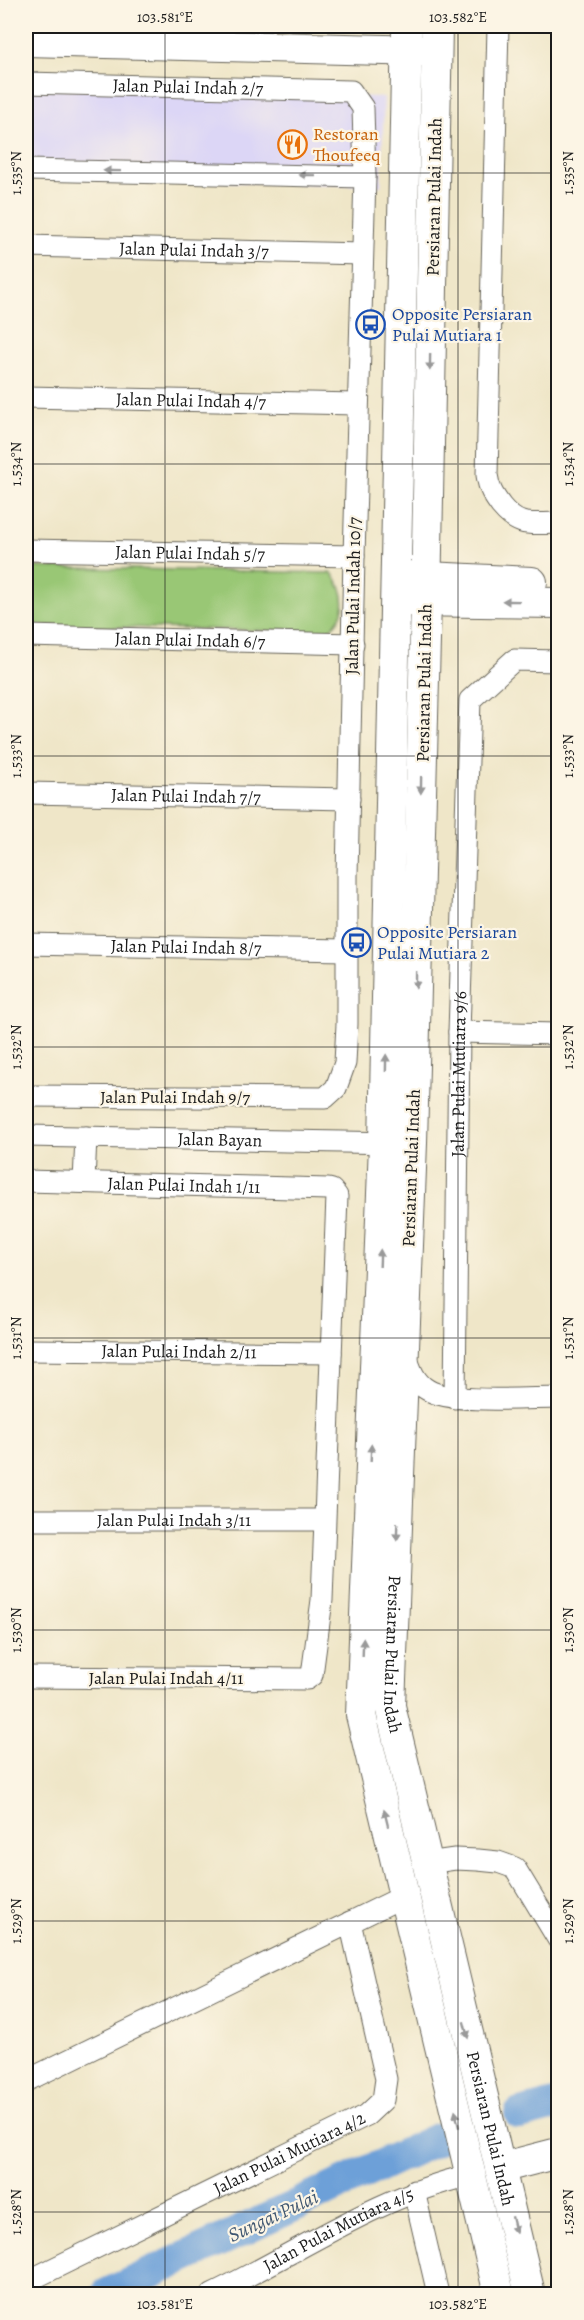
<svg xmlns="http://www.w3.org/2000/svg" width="584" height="2320" font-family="Alegreya,serif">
  <rect width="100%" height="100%" fill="#fcf5e5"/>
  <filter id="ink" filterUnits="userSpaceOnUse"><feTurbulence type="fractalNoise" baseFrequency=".0167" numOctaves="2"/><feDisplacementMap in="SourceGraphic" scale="12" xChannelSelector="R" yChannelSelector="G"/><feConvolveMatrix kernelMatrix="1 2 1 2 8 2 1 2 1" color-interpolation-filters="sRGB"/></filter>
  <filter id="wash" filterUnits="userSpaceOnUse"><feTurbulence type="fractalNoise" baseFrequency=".008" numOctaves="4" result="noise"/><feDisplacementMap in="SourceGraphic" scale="24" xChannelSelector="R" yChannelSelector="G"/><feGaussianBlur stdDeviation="1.35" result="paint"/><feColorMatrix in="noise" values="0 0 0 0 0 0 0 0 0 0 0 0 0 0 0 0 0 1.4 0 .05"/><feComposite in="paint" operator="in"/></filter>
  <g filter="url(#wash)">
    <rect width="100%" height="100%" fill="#efe6c8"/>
    <path fill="#dcd6f6" d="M26 88 384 97 381 186 26 177Z"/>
    <path fill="#99c775" stroke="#5a7248" stroke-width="1.5" d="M26 567 332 573C348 594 349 617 325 632L26 625Z"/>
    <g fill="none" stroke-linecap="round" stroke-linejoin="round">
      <path stroke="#6da0d8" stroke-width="32" d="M520 2114 558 2104
        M107 2294 439 2138"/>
    </g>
  </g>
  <g filter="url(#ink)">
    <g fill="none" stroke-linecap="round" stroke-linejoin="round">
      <defs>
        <g id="street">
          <path d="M498 26 487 475C489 489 493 495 501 506 520 529 531 523 558 523"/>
          <path id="s1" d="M26 83 351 91 363 108 365 177 354 556 347 876V1024L345 1063 336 1088 325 1098 26 1096"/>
          <path d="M26 170 365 177"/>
          <path id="s2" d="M26 246 362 254"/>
          <path id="s3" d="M26 397 357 404"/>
          <path id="s4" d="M26 550 354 556"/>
          <path id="s5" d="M26 636 353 644"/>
          <path id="s6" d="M26 793 349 799"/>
          <path id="s7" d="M26 944 346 950"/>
          <path d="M459 1032 558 1034"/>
          <path id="s8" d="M26 1136 397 1143"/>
          <path id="s9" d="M26 1181 328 1189 332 1190 337 1196 322 1600 312 1675 307 1679 26 1677"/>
          <path d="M84 1182 86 1137"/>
          <path id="s10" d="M26 1350 331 1353"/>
          <path d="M406 1355C410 1369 415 1383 428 1390 452 1404 528 1398 558 1398"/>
          <path id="s11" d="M455 1398 459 1032 470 700 514 660 558 661"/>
          <path id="s12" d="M26 1520H324"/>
          <path d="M427 1863 455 1859 478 1860 498 1862 515 1868 558 1939"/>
          <path d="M26 2081 404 1896"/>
          <path d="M414 2191 438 2294"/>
          <path id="s13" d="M28 2281 367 2115 383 2100 386 2079 350 1922"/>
          <path id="s14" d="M212 2294C298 2253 377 2196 471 2175"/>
        </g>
        <g id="secondary">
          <path d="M407 26 384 1144 361 1715 499 2294"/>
          <path id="s15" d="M437 26 426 601 412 1143 390 1706 530 2294"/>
          <path d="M26 41 424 51"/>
          <path d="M406 576 532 582"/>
          <path d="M406 601 558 603"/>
          <path d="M500 2168 558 2153"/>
        </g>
      </defs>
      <use href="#street" stroke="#666358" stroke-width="23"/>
      <use href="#secondary" stroke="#666358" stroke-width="32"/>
      <use href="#street" stroke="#fff" stroke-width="21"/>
      <use href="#secondary" stroke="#fff" stroke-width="30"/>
    </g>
    <defs><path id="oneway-solid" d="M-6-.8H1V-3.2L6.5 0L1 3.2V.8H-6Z" transform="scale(1.5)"/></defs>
    <g fill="#999">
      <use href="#oneway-solid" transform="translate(112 171) rotate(-179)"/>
      <use href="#oneway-solid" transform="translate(307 175) rotate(-179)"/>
      <use href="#oneway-solid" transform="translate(430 362) rotate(91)"/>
      <use href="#oneway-solid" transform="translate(511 601) rotate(-179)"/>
      <use href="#oneway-solid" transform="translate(421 785) rotate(91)"/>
      <use href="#oneway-solid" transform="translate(416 980) rotate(91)"/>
      <use href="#oneway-solid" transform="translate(386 1063) rotate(-89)"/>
      <use href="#oneway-solid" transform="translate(380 1258) rotate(-88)"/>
      <use href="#oneway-solid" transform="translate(371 1453) rotate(-88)"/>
      <use href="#oneway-solid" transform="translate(397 1532) rotate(92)"/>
      <use href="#oneway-solid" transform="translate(363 1647) rotate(-88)"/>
      <use href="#oneway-solid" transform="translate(386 1818) rotate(-104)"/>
      <use href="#oneway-solid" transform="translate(466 2030) rotate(76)"/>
      <use href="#oneway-solid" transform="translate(457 2119) rotate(-103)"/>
      <use href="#oneway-solid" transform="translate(514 2225) rotate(77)"/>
    </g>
  </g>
  <path fill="none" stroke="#1c1c1c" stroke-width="1.5" stroke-opacity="0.45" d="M165 26V2294M458 26V2294M26 173H558M26 464H558M26 756H558M26 1047H558M26 1338H558M26 1630H558M26 1921H558M26 2212H558"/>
  <defs>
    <symbol id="restaurant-ring" viewBox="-11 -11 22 22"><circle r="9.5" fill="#fcf5e5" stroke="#e8710a" stroke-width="1.5"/><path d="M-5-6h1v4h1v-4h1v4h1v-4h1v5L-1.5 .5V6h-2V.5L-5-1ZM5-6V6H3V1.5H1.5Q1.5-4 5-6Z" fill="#e8710a"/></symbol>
    <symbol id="bus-ring" viewBox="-11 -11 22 22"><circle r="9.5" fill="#fcf5e5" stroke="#1a4fb4" stroke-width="1.5"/><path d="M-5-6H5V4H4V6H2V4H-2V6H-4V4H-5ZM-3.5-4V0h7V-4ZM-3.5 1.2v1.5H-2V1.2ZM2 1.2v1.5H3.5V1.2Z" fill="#1a4fb4"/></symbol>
  </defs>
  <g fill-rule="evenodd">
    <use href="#restaurant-ring" x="276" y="128" width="33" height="33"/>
    <use href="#bus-ring" x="354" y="308" width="33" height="33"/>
    <use href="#bus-ring" x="340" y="926" width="33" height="33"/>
  </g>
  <g text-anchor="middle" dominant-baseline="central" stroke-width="4.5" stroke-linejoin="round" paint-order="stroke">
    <g font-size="18" fill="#1c1c1c" stroke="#fcf5e5">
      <text stroke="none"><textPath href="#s1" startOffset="162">Jalan Pulai Indah 2/7</textPath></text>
      <text transform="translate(434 197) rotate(-89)">Persiaran Pulai Indah</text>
      <text stroke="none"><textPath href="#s2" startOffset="168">Jalan Pulai Indah 3/7</textPath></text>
      <text stroke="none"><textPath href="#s3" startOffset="165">Jalan Pulai Indah 4/7</textPath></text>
      <text stroke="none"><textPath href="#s4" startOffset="164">Jalan Pulai Indah 5/7</textPath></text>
      <text transform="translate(353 596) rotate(-89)">Jalan Pulai Indah 10/7</text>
      <text stroke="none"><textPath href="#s5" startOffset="164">Jalan Pulai Indah 6/7</textPath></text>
      <text transform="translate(424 683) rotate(-89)">Persiaran Pulai Indah</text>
      <text stroke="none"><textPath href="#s6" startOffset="160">Jalan Pulai Indah 7/7</textPath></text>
      <text stroke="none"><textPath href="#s7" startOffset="160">Jalan Pulai Indah 8/7</textPath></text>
      <text stroke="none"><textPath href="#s11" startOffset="324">Jalan Pulai Mutiara 9/6</textPath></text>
      <text x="175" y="1097">Jalan Pulai Indah 9/7</text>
      <text stroke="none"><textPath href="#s8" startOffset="194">Jalan Bayan</textPath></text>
      <text transform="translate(411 1168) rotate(-88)">Persiaran Pulai Indah</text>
      <text stroke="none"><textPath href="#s9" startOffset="158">Jalan Pulai Indah 1/11</textPath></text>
      <text stroke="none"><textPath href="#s10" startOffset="153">Jalan Pulai Indah 2/11</textPath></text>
      <text stroke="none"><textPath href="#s12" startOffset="148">Jalan Pulai Indah 3/11</textPath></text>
      <text stroke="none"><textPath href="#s15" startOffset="1629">Persiaran Pulai Indah</textPath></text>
      <text x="166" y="1678">Jalan Pulai Indah 4/11</text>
      <text stroke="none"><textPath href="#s15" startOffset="2115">Persiaran Pulai Indah</textPath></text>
      <text stroke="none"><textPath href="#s13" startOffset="291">Jalan Pulai Mutiara 4/2</textPath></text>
      <text stroke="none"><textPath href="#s14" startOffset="142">Jalan Pulai Mutiara 4/5</textPath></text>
    </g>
    <g font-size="18" fill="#c56008" stroke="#fcf5e5" text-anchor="start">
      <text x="313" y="134">Restoran<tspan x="313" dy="21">Thoufeeq</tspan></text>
    </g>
    <g font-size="18" fill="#164399" stroke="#fcf5e5" text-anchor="start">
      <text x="392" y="314">Opposite Persiaran<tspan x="392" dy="21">Pulai Mutiara 1</tspan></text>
      <text x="377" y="932">Opposite Persiaran<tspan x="377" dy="21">Pulai Mutiara 2</tspan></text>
    </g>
    <g font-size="20" font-style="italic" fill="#405771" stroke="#fcf5e5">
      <text transform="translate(273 2216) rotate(-25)">Sungai Pulai</text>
    </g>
  </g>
  <rect width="584" height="2320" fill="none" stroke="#fcf5e5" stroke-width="66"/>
  <rect x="33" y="33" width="518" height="2254" fill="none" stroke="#1c1c1c" stroke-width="2"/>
  <g font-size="15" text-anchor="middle" fill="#1c1c1c">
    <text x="165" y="22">103.581°E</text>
    <text x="458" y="22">103.582°E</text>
    <text transform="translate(16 173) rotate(-90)" y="5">1.535°N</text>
    <text transform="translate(568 173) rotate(-90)" y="5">1.535°N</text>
    <text transform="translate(16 464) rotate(-90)" y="5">1.534°N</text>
    <text transform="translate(568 464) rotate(-90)" y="5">1.534°N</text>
    <text transform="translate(16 756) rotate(-90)" y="5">1.533°N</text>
    <text transform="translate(568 756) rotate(-90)" y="5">1.533°N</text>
    <text transform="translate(16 1047) rotate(-90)" y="5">1.532°N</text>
    <text transform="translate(568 1047) rotate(-90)" y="5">1.532°N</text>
    <text transform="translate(16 1338) rotate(-90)" y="5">1.531°N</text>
    <text transform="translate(568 1338) rotate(-90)" y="5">1.531°N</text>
    <text transform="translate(16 1630) rotate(-90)" y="5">1.530°N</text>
    <text transform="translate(568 1630) rotate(-90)" y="5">1.530°N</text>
    <text transform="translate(16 1921) rotate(-90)" y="5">1.529°N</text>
    <text transform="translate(568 1921) rotate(-90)" y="5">1.529°N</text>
    <text transform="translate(16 2212) rotate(-90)" y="5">1.528°N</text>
    <text transform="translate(568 2212) rotate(-90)" y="5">1.528°N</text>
    <text x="165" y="2309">103.581°E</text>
    <text x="458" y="2309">103.582°E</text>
  </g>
</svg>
